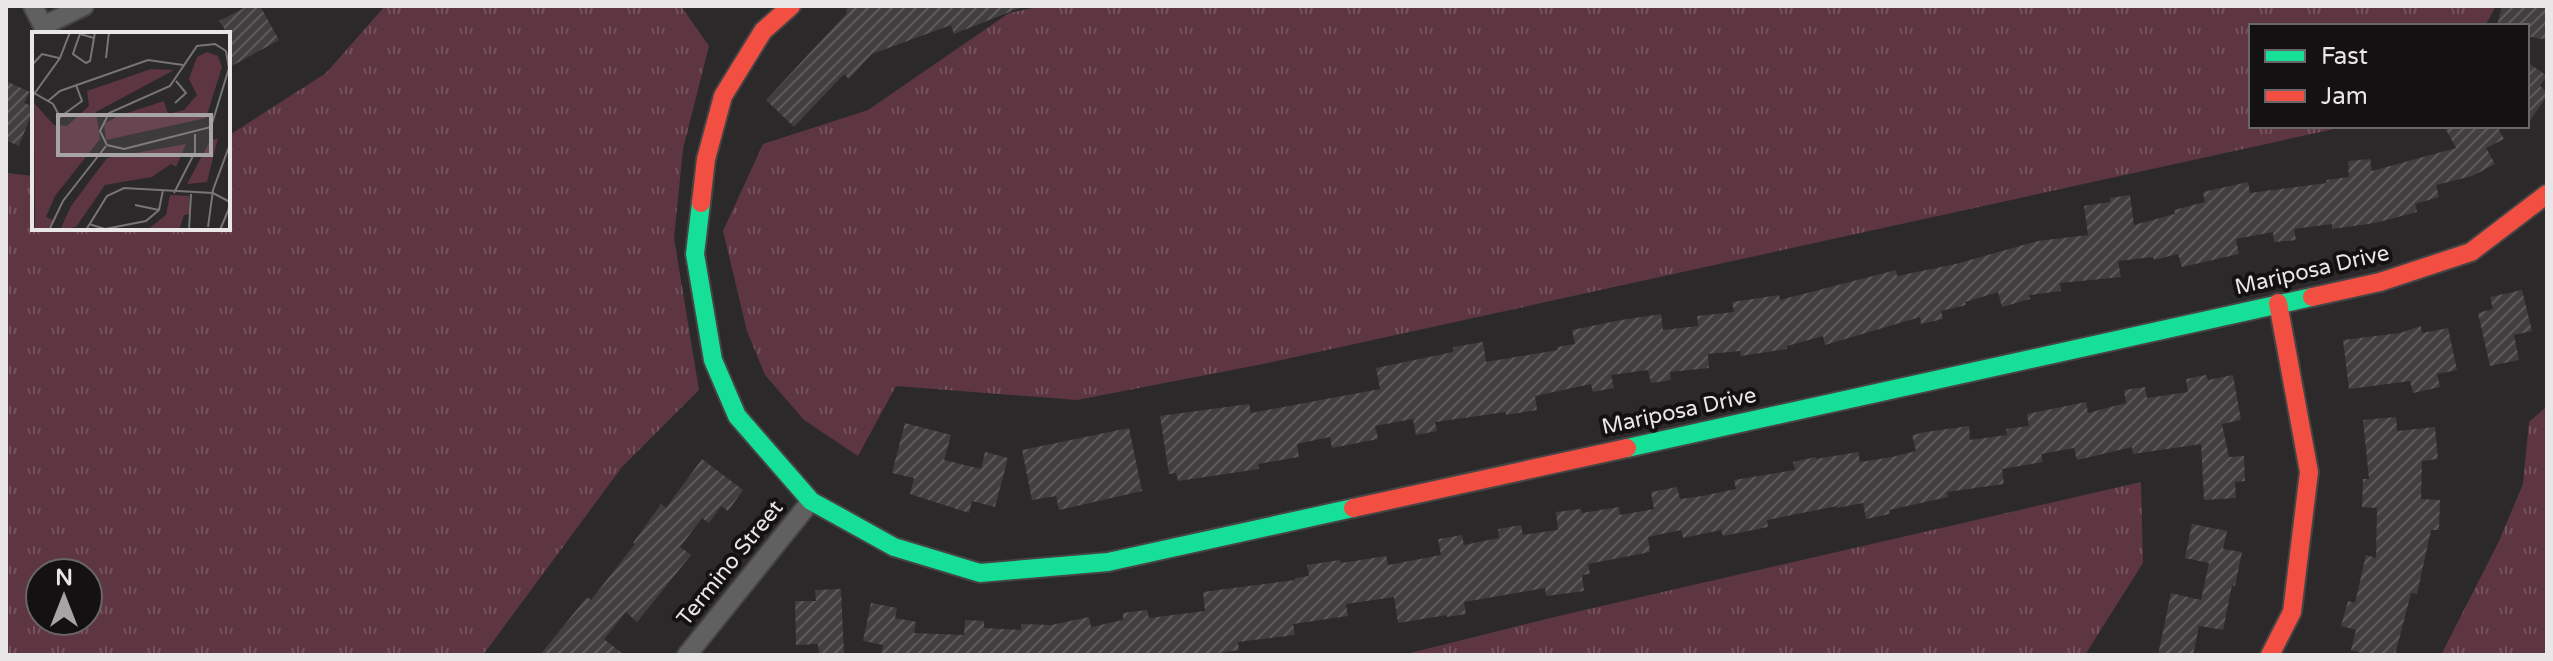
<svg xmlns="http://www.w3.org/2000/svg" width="2553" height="661" font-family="'Varela Round',sans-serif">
  <defs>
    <pattern id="grass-tufts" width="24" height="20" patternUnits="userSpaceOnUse" patternTransform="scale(2)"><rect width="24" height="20" fill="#5d3641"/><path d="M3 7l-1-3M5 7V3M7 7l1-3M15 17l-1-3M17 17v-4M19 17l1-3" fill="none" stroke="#74535c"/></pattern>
    <pattern id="building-hatch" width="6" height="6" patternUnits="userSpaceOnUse" patternTransform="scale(2)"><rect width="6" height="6" fill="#403e3f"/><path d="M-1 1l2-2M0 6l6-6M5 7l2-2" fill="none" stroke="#5c5a5b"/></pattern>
  </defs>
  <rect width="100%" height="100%" fill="#2b292a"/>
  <path fill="url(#grass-tufts)" fill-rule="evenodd" d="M385 6H681L709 46 683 149 674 238 699 390 622 467 483 655H6V173L34 176V228H228V136L326 73ZM40 573H88V621H40Z
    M1042 6H2496L2485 26H2251V126H2348L1268 363 1077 400 896 386 858 456 804 420 765 375 747 331 723 231 763 144 868 110 1009 13Z
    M2547 406V655H2441L2499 541 2523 484 2529 422Z
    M2141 482 2143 563 2085 655H1402L1554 617Z"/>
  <path fill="url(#building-hatch)" d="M248 6H260L279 40 228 68V34L219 21Z
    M855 6H1021L1022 7 954 34 951 25 872 54 849 79 844 74 794 127 766 100 847 13 846 9Z
    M2502 6H2547V40L2527 36V26H2497Z
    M2527 62 2547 76 2540 86 2547 92V96L2527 125Z
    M6 81 30 92 24 103 34 107 19 146 7 141 6 143Z
    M2444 126H2497L2504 139 2486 148 2495 164 2472 176 2436 185 2439 197 2415 204 2417 212 2375 223 2332 229V224L2294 229 2296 240 2274 242 2273 232 2236 239 2239 254 2182 267 2178 254 2154 260 2153 257 2118 261 2121 277 2060 283 2061 291 2029 295 2030 299 2002 307 1998 292 1965 302 1966 305 1941 311 1943 319 1921 324 1920 317 1825 345 1823 336 1787 346V349L1741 356 1740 351 1708 354 1709 368 1670 372 1671 380 1651 383 1648 370 1611 375 1614 388 1593 392 1591 384 1535 396 1537 410 1506 415V412L1435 422 1437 431 1416 435 1413 419 1375 426 1378 439 1332 448 1330 437 1297 444 1299 457 1258 464 1259 469 1178 481 1176 473 1169 474 1160 416 1249 404 1251 413 1380 389 1376 368 1453 352V347L1483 342 1486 362 1558 350 1557 347 1575 344 1572 330 1621 320 1661 314 1663 330 1698 326 1697 316 1734 312 1732 302 1779 295 1780 300 1896 270 1897 276 1956 264 2038 241 2088 235 2084 206 2110 202V198L2130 195 2134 225 2175 214 2174 210 2205 202 2203 192 2248 182 2250 193 2327 183 2326 180 2349 177 2348 161 2370 159 2372 171 2456 148Z
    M2522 290 2532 331 2514 335 2519 360 2490 366 2478 313 2493 309 2490 297Z
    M2421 326 2422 333 2448 328 2457 370 2437 374 2440 387 2413 393 2410 381 2349 389 2343 340 2400 333Z
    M2206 375 2208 380 2233 375 2241 420 2222 424 2229 457 2244 456 2245 481 2235 482 2236 498 2204 500 2201 444 2133 454 2132 447 2077 460 2074 448 2041 454 2043 462 2002 469 2004 484 1947 492 1948 497 1889 510 1890 514 1866 519 1863 503 1837 508V506L1767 520 1768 527 1723 536 1721 530 1683 538 1681 530 1648 537 1650 552 1588 564 1590 574 1582 575 1584 591 1546 596 1545 588 1464 602 1466 614 1447 617V615L1398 623 1394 597 1346 604 1348 616 1293 624 1295 635 1238 642 1239 650 1205 655H881L883 645 863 641 871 603 897 608 895 618 916 622 914 633 964 635 965 620 984 621V628L1021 630V624L1051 625 1089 617 1091 627 1123 620V613L1147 610 1149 618 1205 611 1203 592 1295 580V578L1309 576 1307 565 1340 560 1341 563 1386 556 1388 565 1441 555 1438 539 1462 535 1464 545 1499 538 1498 529 1521 525 1523 535 1558 530 1556 512 1581 509 1582 513 1619 507 1620 515 1654 509 1651 492 1677 487 1680 499 1702 496 1736 489 1734 480 1795 470 1793 462 1816 457V459L1858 452 1860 462 1892 457 1916 451 1912 435 1926 432 1969 426 1970 440 2007 435 2006 429 2029 426 2027 414 2086 402 2088 413 2126 403 2124 390 2145 387 2147 398 2188 392 2186 379Z
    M2396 417 2397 431 2435 427 2438 459 2422 461 2421 499 2440 500 2439 530H2431L2417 594 2411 593 2395 655H2369L2351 650 2356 630 2341 626 2348 601 2355 603 2366 555 2376 558 2377 508 2362 507 2363 479H2369L2363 420Z
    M905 423 951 435 944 460 981 469 985 452 1008 458 995 507 972 501 969 513 910 494 914 478 892 473Z
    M1129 428 1142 491 1059 510 1056 496 1032 500 1022 450Z
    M702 459 743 490 728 511 721 506 709 523 702 518 680 547 691 555 637 622 626 612 604 639 624 655H540L587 597 591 600 635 544 633 543 661 504 666 508Z
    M2192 524 2227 531 2223 549 2242 552 2235 586 2232 585 2223 630 2199 626 2193 655H2158L2171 593 2201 600 2209 563 2185 558Z
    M841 589 844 655H819L818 644 796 645 795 601H816L815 590Z"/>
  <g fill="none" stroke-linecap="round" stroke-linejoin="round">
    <defs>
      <path id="street" d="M33 6 43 26 84 6
        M687 655 811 501"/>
      <path id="fast" d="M701 203 695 254 713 360 737 416 811 501 894 547 980 573 1108 562 1353 508
        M1627 448 2312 297"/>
      <path id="jam" d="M701 203 706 159 723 96 763 31 791 6
        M2312 297 2380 282 2471 252 2547 194
        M1353 508 1627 448
        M2270 655 2292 612 2309 472 2278 303"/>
    </defs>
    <use href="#street" stroke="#474445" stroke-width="22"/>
    <use href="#fast" stroke="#474445" stroke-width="22"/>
    <use href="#jam" stroke="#474445" stroke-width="22"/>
    <use href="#street" stroke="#616060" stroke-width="18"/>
    <use href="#fast" stroke="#16e098" stroke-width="18"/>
    <use href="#jam" stroke="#f24e42" stroke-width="18"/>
  </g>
  <g text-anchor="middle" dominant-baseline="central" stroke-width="8" stroke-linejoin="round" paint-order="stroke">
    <g font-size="22" fill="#e9e6e7" stroke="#131111">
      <text transform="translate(2312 270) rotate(-13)">Mariposa Drive</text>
      <text transform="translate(1679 411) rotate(-12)">Mariposa Drive</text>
      <text transform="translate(730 563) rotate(-51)">Termino Street</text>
    </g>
  </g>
  <g transform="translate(32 32)">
    <rect width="198" height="198" fill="#2b292a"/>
    <path d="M175 20 186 24 190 35 174 86 74 108 72 92 86 84 132 69 136 82 152 78 165 63 157 47 165 25ZM119 37 142 38 64 80 68 107 23 164 14 185 21 188 15 198H3L2 71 22 93 35 94 57 74 55 59ZM186 106 175 150 155 152 178 109ZM154 112 144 135 139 132 120 145 73 153 44 195 28 198 39 174 75 126ZM138 163 157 164 158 182 152 183 147 198H115L134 183Z" fill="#5d3641"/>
    <path fill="none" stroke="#777576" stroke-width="2" d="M62 6 48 2 44 13 41 22 54 31 58 29 62 6 63 0M74 26 77 0M0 33 10 22 27 26M2 61 21 72 28 85 50 69 44 53M0 65 28 26 38 0M16 69 28 59 116 28 151 33M143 71 154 61 144 49M75 113 92 117 179 95 197 36 194 19M75 113 68 99 77 81 138 54 165 14 183 12 194 19M142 161 163 120V102M103 173 127 178M57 192 73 197 114 189 127 178 131 158M176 195 181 158 198 112M17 198 31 169 74 114M54 198 75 164 92 156 181 161 198 170M157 198 159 162M188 198 198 174"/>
    <path fill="#a6a4a5" fill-opacity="0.15" stroke="#a6a4a5" stroke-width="4" d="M26 83H179V123H26Z"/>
    <rect width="198" height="198" fill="none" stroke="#e9e6e7" stroke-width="4"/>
  </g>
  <rect width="2553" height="661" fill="none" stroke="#e9e6e7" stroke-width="16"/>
  <rect x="2249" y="24" width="280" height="104" fill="#131111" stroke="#696667" stroke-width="2"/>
  <rect x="2265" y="50" width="40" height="12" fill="#16e098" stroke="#696667" stroke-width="2"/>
  <text x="2321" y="64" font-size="24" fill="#e9e6e7">Fast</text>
  <rect x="2265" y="90" width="40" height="12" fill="#f24e42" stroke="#696667" stroke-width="2"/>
  <text x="2321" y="104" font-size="24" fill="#e9e6e7">Jam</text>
  <g transform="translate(64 597)"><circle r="38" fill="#131111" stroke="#696667" stroke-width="2"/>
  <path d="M0-6L14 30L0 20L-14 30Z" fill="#a6a4a5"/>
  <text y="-12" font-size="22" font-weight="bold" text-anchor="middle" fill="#e9e6e7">N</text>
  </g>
</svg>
